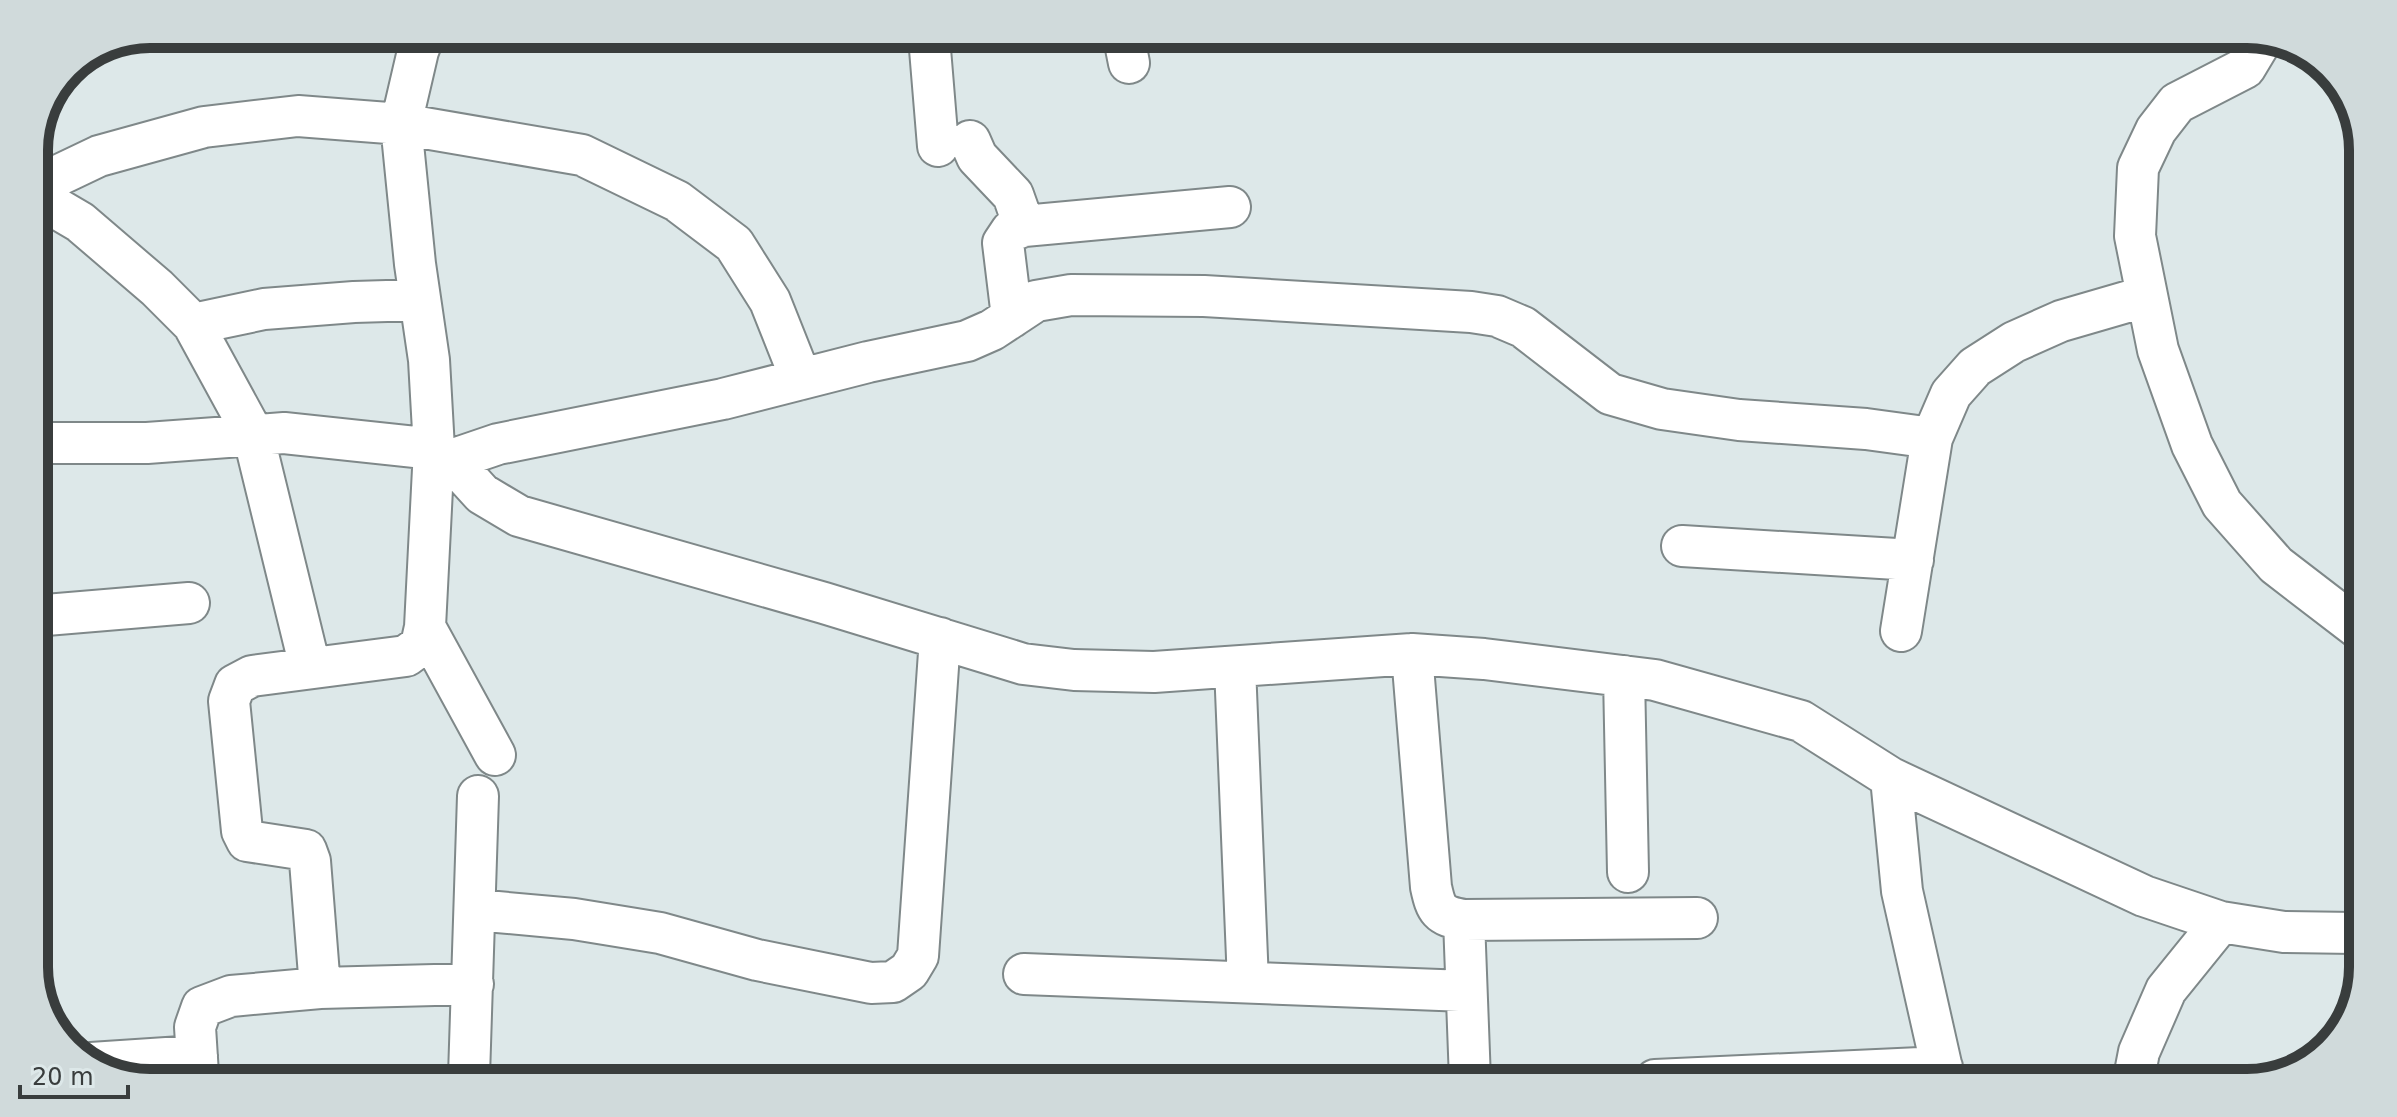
<svg xmlns="http://www.w3.org/2000/svg" width="2397" height="1117" font-family="'DejaVu Sans',sans-serif">
  <rect width="100%" height="100%" fill="#dde8e9"/>
  <g fill="none" stroke-linecap="round" stroke-linejoin="round">
    <defs>
      <path id="minor" d="M929 37 938 146
        M1124 38 1129 63
        M2260 43 2245 68 2177 103 2156 130 2138 168 2135 236 2158 350 2192 445 2222 504 2276 565 2358 628
        M970 141 977 157 1013 195 1024 226
        M34 187 99 156 204 127 298 116 401 124 582 155 677 201 734 244 770 301 801 379
        M34 195 80 222 157 288 193 324 253 434 310 667
        M1012 317 1003 243 1011 231 1024 226 1230 207
        M193 324 264 309 354 302 420 300
        M34 443H147L284 433 434 449 451 460 482 494 519 516 824 603 1023 664 1074 670 1154 672 1412 654 1484 659 1655 680 1801 721 1891 778 2144 896 2221 922 2284 932 2355 933
        M451 460 498 444 723 399 868 362 967 341 992 330 1036 301 1071 295 1204 296 1471 312 1497 316 1523 327 1610 394 1662 409 1739 420 1866 429 1932 438
        M1682 546 1913 560
        M34 616 189 603
        M425 627 495 755
        M1901 631 1932 438 1951 394 1975 367 2014 342 2061 321 2147 296
        M1412 654 1431 887C1436 910 1439 916 1464 920L1697 918
        M1235 667 1248 982
        M1624 676 1628 872
        M1891 778 1902 891 1945 1082
        M475 910 574 919 660 933 757 960 871 983 893 982 909 971 918 956 940 638
        M1464 920 1470 1080
        M1024 974 1466 991
        M320 988 310 861 306 850 247 841 242 831 229 701 235 685 252 676 406 656 421 645 425 627 434 449 429 360 415 264 401 124 418 51 424 35
        M91 1063 197 1056
        M198 1074 195 1027 202 1007 231 996 320 988 473 984
        M469 1076 478 796
        M1655 1080 1942 1067
        M2133 1083 2139 1052 2166 990 2221 922"/>
    </defs>
    <use href="#minor" stroke="#7f8889" stroke-width="44"/>
    <use href="#minor" stroke="#fff" stroke-width="40"/>
  </g>
  <path d="M0 0H2397V1117H0ZM150 48H2247A102 102 0 0 1 2349 150V967A102 102 0 0 1 2247 1069H150A102 102 0 0 1 48 967V150A102 102 0 0 1 150 48Z" fill="#d0dadb" fill-rule="evenodd"/>
  <path fill="none" stroke="#393d3d" stroke-width="10" d="M150 48H2247A102 102 0 0 1 2349 150V967A102 102 0 0 1 2247 1069H150A102 102 0 0 1 48 967V150A102 102 0 0 1 150 48Z"/>
  <path d="M20 1085v12h108v-12" fill="none" stroke="#393d3d" stroke-width="4"/>
  <text x="32" y="1085" font-size="24" fill="#393d3d" stroke="#dde8e9" stroke-width="6" paint-order="stroke">20 m</text>
</svg>
